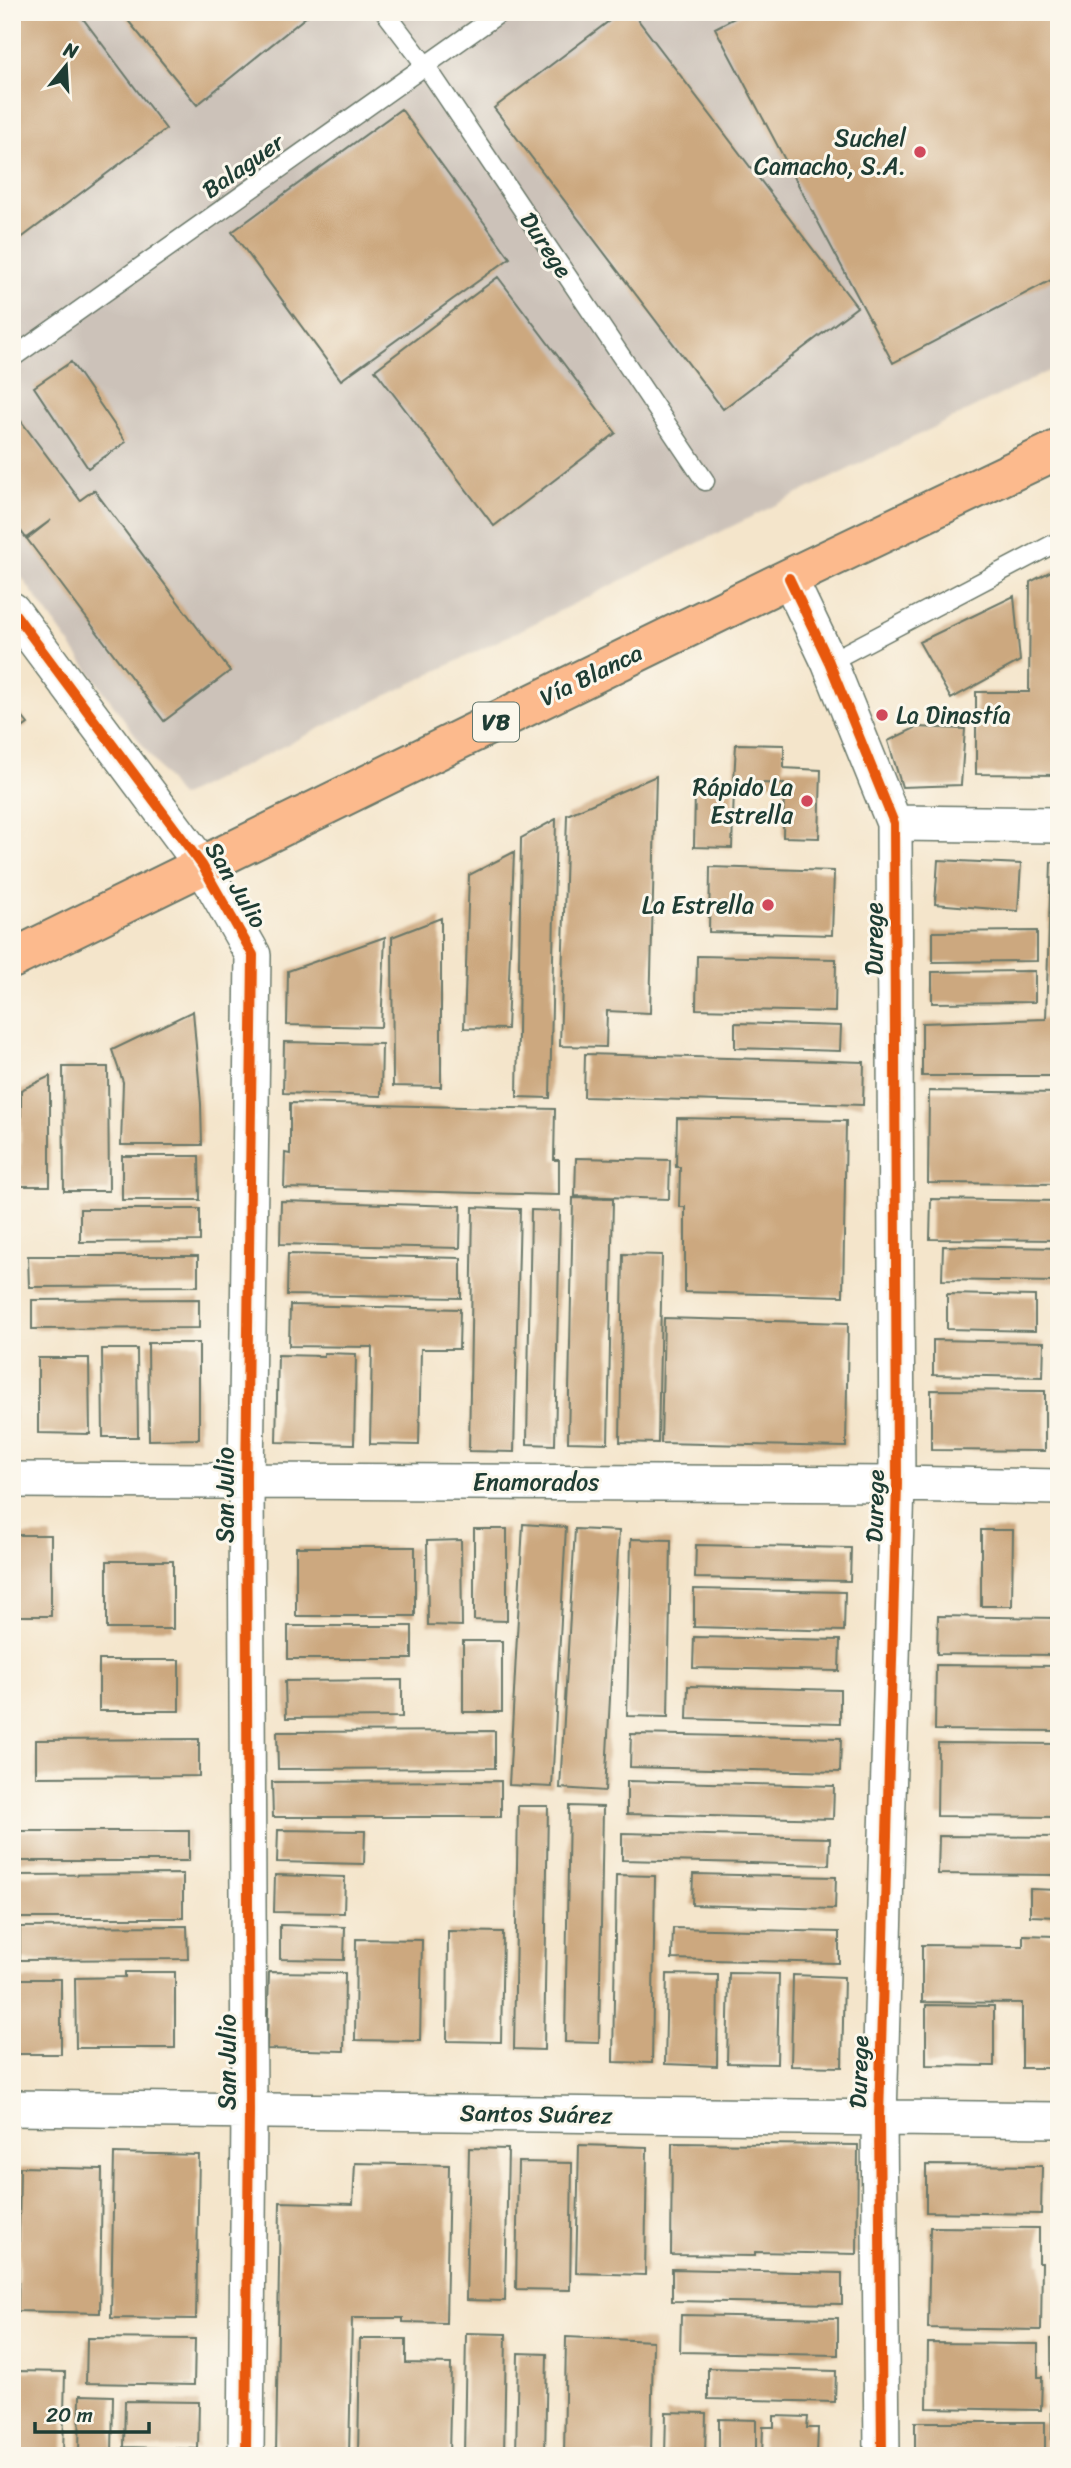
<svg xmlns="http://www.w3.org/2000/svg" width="1071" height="2468" font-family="Sriracha,sans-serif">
  <rect width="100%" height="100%" fill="#fbf7ec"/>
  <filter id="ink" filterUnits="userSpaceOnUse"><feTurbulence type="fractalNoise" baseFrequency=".0143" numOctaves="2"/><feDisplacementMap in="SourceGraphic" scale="14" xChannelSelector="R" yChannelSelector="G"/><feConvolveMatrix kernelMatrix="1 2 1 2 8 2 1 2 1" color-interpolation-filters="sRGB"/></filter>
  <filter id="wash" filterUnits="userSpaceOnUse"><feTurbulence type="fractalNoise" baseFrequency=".00686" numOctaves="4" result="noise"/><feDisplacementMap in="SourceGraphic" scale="28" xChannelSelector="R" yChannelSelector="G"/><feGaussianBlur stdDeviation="1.57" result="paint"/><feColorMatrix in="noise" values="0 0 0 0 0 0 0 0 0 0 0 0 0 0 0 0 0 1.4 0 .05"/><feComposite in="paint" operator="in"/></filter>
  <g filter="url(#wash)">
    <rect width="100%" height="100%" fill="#f4e5cb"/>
    <path fill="#ccc2b9" d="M12 12H1059V366L180 797 12 564Z"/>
    <g id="blocks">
      <path fill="#cca87f" d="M27 12H78L166 129 12 245V23Z
        M121 12H312L197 105Z
        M621 12H632L857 307 723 409 494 108Z
        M746 12H1059V276L893 363 715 28Z
        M401 109 510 258 341 380 232 232Z
        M498 277 616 433 494 526 375 370Z
        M71 362 126 442 88 468 34 387Z
        M12 409 80 500 94 490 230 671 164 721 27 539 51 520 26 538 12 519Z
        M1059 567V775L976 774V692H1029L1030 582Z
        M1014 596 1020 661 951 699 919 642Z
        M12 704 28 724 12 735Z
        M917 727 965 729 961 785 902 787 888 741Z
        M736 744 784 745V768L821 770 819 838 783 837 784 784 734 782Z
        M656 776 650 1013 607 1011 606 1047 560 1046 567 815Z
        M695 789 734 790 732 848 694 847Z
        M556 819 550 1098 517 1097 521 838Z
        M514 852 507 1029 464 1028 469 875Z
        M938 860 1021 864 1018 911 935 904Z
        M1051 862 1059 863V1076H922V1023L1046 1019Z
        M710 867 834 871 832 935 709 932Z
        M441 918V1087L393 1086 392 937Z
        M1037 931V961L933 962V932Z
        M385 937 381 1027 287 1025 288 971Z
        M697 956 836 959 835 1012 696 1009Z
        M1035 971V1002L932 1003V972Z
        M193 1011 201 1104 202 1145H121L123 1082 112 1050Z
        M735 1023 841 1026 840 1051 735 1048Z
        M284 1042 382 1044 381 1096 283 1093Z
        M585 1054 864 1062 863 1105 584 1097Z
        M63 1067H108L109 1191H64Z
        M50 1076V1186H21V1090Z
        M929 1091 1059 1093V1184L928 1183Z
        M290 1103 555 1109 554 1160H559V1195L284 1188 285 1153 290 1154Z
        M677 1118 846 1121 843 1296 685 1292V1207H679L680 1167H676Z
        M122 1156H199L200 1200H122Z
        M576 1158 670 1160 669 1199 575 1196Z
        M573 1198 613 1199 608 1443 568 1442Z
        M931 1199 1059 1201V1240L930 1239Z
        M281 1201 461 1206 460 1248 280 1244Z
        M473 1207 520 1209 514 1452 469 1451Z
        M80 1209H200V1241L80 1242Z
        M531 1210 560 1211 555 1445 527 1444Z
        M943 1246 1059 1248V1282L942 1280Z
        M288 1254 461 1258V1298L287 1295Z
        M623 1254 662 1255 658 1443 620 1442Z
        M28 1256H198V1286L29 1287Z
        M947 1294 1035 1296V1331L947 1329Z
        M199 1299V1328L32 1329V1300Z
        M290 1305 460 1309 459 1349H421L419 1445 370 1444 372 1347 289 1346Z
        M664 1318 848 1323 846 1447 661 1443Z
        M933 1340 1044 1342 1043 1377 933 1375Z
        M148 1343H199V1439L149 1440Z
        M12 1348H15V1437H12Z
        M102 1349H137L138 1437H103Z
        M324 1353 356 1354 354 1444 276 1442 278 1355 324 1356Z
        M38 1358H89L90 1434 38 1433Z
        M931 1390 1045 1391V1451L931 1450Z
        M523 1524 566 1527 552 1787 509 1785Z
        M474 1529H507V1621L474 1620Z
        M575 1529 619 1531 605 1791 560 1788Z
        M981 1530H1013L1012 1606H981Z
        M12 1535H51V1616H12Z
        M631 1539 671 1540 668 1717 627 1716Z
        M461 1540 462 1626 428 1625 427 1541Z
        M696 1545 851 1548 850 1581 695 1578Z
        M296 1547H415V1616H296Z
        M107 1561H173V1629H107Z
        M694 1589 845 1592 844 1631 694 1627Z
        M938 1616 1058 1618V1655L937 1654Z
        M288 1626H412V1659H288Z
        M694 1637 840 1640 839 1671 693 1668Z
        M463 1641H502V1712H463Z
        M99 1660H179V1711H99Z
        M936 1665 1059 1666V1731L935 1730Z
        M402 1680V1717L286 1718 285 1681Z
        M688 1686 840 1690V1723L687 1719Z
        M495 1731V1768L278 1769 277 1732Z
        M631 1734 841 1738 840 1772 630 1767Z
        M199 1739V1776L36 1777V1740Z
        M938 1743 1059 1744V1817L937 1816Z
        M501 1781V1817H273L272 1782Z
        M627 1781 834 1786 833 1819 627 1814Z
        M518 1806H548L544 2050 514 2049Z
        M569 1806 603 1807 599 2043 565 2042Z
        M278 1830 365 1831 364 1864 277 1862Z
        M12 1831H189V1861H12Z
        M622 1833 830 1838 829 1865 622 1860Z
        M939 1836 1059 1837V1875L938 1874Z
        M183 1874V1918H14V1875Z
        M693 1874 836 1877 835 1909 692 1905Z
        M275 1875 345 1877 344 1913 274 1912Z
        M616 1875 655 1876 652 2063 613 2062Z
        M1030 1889 1059 1890V1917L1030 1916Z
        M280 1925 345 1927 344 1960 280 1959Z
        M187 1926 188 1959 20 1960V1927Z
        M673 1928 839 1932V1963L672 1959Z
        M448 1931 503 1932 501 2042 447 2041Z
        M1023 1935 1055 1936 1054 2068H1022V2003L922 2002V1945L1023 1946Z
        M356 1939 422 1940 420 2041 355 2040Z
        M125 1972H175V2048H76L75 1978 125 1977Z
        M269 1972 345 1973 344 2051 267 2049Z
        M729 1973 779 1974 777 2064 727 2063Z
        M667 1974 718 1975 717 2066 665 2064Z
        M793 1975 844 1977 842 2067 791 2066Z
        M12 1979H61V2054H12Z
        M926 2005 994 2006V2066L926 2065Z
        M672 2143 858 2145 857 2254 755 2252V2256L671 2255Z
        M579 2145 647 2147 645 2275 576 2273Z
        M469 2148 508 2149 505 2301 466 2300Z
        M114 2153 199 2155 196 2319 111 2318Z
        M518 2162 572 2163 570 2290 516 2289Z
        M355 2163 449 2165 446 2323 403 2322V2318H352L349 2456H276L280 2202 353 2204Z
        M926 2165 1042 2166 1041 2214 926 2212Z
        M20 2167 102 2169 100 2313 18 2311Z
        M930 2227 1039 2228V2263H1042L1041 2330 928 2328Z
        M672 2269 842 2273V2304L672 2301Z
        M681 2315 838 2318V2355L680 2352Z
        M466 2333 506 2334 504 2456H464Z
        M566 2337 653 2341 651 2456H564Z
        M87 2338 195 2339 194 2385 86 2383Z
        M360 2339H406V2363L451 2364 449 2456H358Z
        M1051 2339H1059V2456H1052Z
        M928 2343 1038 2344V2377H1042L1041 2410 927 2408Z
        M518 2353 547 2354 545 2456H516Z
        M708 2368 836 2371 835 2402 708 2399Z
        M17 2371 65 2372 63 2456H16Z
        M80 2395 113 2396 112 2456H79Z
        M125 2401 199 2402 198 2449 124 2447Z
        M666 2412 706 2413 705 2456H665Z
        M774 2416 808 2417 807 2428H818L817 2456H762L763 2427H774Z
        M719 2419 756 2420V2456H719Z
        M915 2422H1045V2456H915Z"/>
    </g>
  </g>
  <g filter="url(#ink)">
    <use href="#blocks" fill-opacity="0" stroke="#6a7869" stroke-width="2"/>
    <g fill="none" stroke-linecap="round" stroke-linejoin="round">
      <defs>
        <path id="lane" d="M385 12 426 66 705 481
          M12 358 501 12
          M829 662 1059 541"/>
        <path id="street" d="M789 578 829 662 894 823 897 1484 879 2117 882 2456
          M12 610 202 865 253 955 246 1480 249 2111 246 2456
          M894 823 1059 825
          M12 1480 897 1484 1059 1487
          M12 2108 1059 2120"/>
        <path id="primary" d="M12 959 789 578 1059 449"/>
      </defs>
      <use href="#lane" stroke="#6a7869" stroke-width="21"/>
      <use href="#street" stroke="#6a7869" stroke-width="38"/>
      <use href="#primary" stroke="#6a7869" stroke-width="42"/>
      <use href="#lane" stroke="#fff" stroke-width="18"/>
      <use href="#street" stroke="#fff" stroke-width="35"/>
      <use href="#primary" stroke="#fcba8d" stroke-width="38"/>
      <defs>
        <path id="cycleway" d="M789 578 829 662 894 823 897 1484 879 2117 882 2456
          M12 610 202 865 253 955 246 1480 249 2111 246 2456"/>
      </defs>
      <use href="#cycleway" stroke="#fbf7ec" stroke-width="15"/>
      <use href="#cycleway" stroke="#e8590c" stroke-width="10"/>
    </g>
  </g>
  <g fill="#d1495b" stroke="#fbf7ec" stroke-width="2.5">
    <circle cx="920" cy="152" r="7"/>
    <circle cx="882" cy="715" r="7"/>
    <circle cx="807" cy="801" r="7"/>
    <circle cx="768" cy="905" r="7"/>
  </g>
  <g text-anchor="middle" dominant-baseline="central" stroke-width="6" stroke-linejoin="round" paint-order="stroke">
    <rect fill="#fbf7ec" stroke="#61756b" stroke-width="2" x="473" y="702.5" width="46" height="39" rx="5"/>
    <g font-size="23" font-weight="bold" fill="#1f3d34">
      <text x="496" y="722">VB</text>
    </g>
    <g font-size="24" fill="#1f3d34" stroke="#fbf7ec" text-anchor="end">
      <text x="906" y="138">Suchel<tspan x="906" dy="28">Camacho, S.A.</tspan></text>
      <text x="896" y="715" text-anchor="start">La Dinastía</text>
      <text x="793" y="787">Rápido La<tspan x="793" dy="28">Estrella</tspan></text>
      <text x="754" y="905">La Estrella</text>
    </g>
    <g font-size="24" fill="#1f3d34" stroke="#fbf7ec">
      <text transform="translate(243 166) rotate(-35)">Balaguer</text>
      <text transform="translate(546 245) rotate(56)">Durege</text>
      <text transform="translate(591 675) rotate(-26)">Vía Blanca</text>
      <text transform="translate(236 885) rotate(59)">San Julio</text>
      <text transform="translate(874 939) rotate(-90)">Durege</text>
      <text x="536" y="1482">Enamorados</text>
      <text transform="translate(225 1495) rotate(-90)">San Julio</text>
      <text transform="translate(875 1506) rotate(-89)">Durege</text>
      <text transform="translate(227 2062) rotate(-90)">San Julio</text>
      <text transform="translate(859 2072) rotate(-88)">Durege</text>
      <text transform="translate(536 2114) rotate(1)">Santos Suárez</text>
    </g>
  </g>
  <rect width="1071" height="2468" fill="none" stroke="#fbf7ec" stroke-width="42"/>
  <g transform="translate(66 66) rotate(18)" stroke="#fbf7ec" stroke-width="5" paint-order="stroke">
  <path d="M0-5L12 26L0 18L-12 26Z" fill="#1f3d34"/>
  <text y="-10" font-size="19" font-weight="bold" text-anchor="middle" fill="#1f3d34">N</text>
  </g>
  <path d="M35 2422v10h114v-10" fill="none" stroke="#1f3d34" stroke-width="3.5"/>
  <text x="46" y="2422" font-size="21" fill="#1f3d34" stroke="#fbf7ec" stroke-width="5" paint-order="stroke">20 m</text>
</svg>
